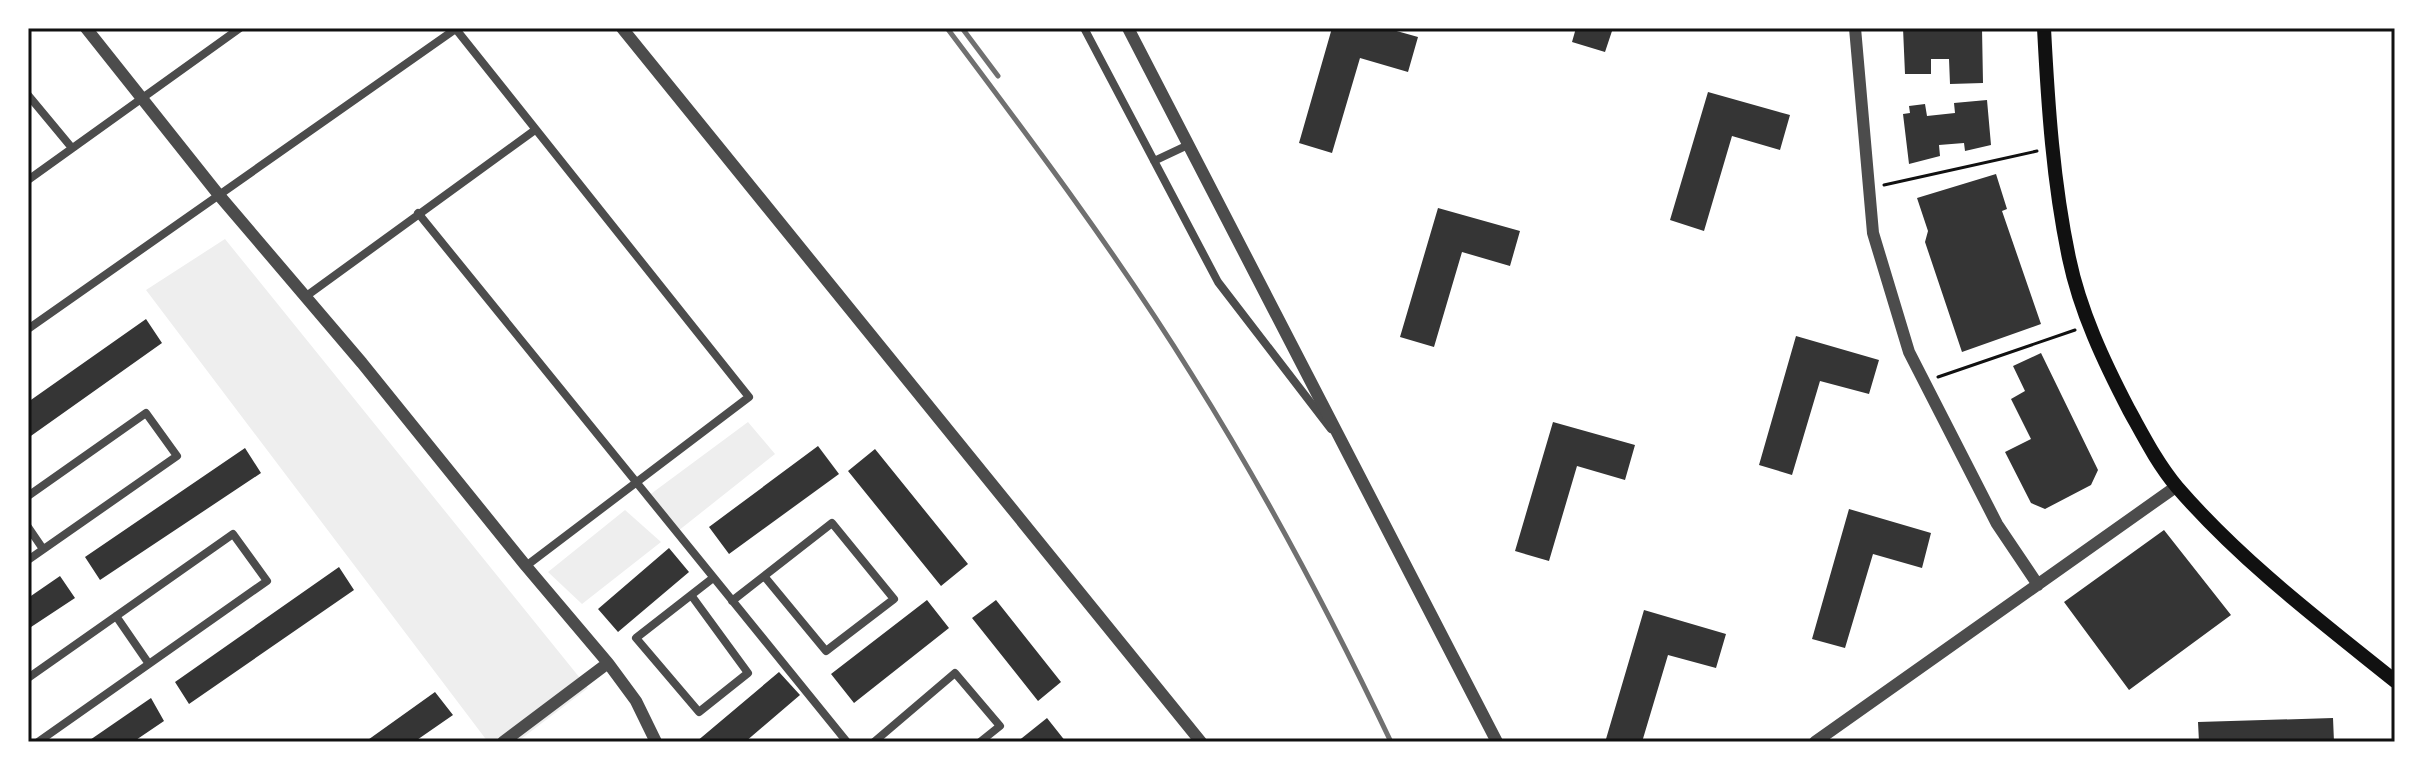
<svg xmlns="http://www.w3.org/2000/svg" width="2423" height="770" font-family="'Golos Text',sans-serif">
  <rect width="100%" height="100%" fill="#fff"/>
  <path fill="#eee" d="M225 239 588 688 517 742H488L146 290Z
    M748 422 775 454 678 531 644 499Z
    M625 510 661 542 582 604 548 572Z"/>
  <path fill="#353535" d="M1332 28H1386L1418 37 1408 72 1360 58 1332 153 1299 143Z
    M1576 28H1613L1605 52 1572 42Z
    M1903 28H1982L1983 83 1950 84 1949 59H1931V74H1905Z
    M1708 92 1790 115 1780 150 1732 136 1704 231 1670 220Z
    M1987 100 1991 145 1965 151 1964 143 1939 145 1940 156 1909 164 1903 114 1910 113 1909 106 1925 104 1927 116 1955 113 1954 103Z
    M1996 174 2007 209 2002 211 2041 324 1962 352 1925 242 1928 231 1917 198Z
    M1438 208 1520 231 1510 266 1462 252 1434 347 1400 337Z
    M146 319 162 343 28 438V402Z
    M1796 336 1879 360 1869 394 1820 381 1792 475 1759 465Z
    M2041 353 2098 470 2091 485 2045 509 2031 503 2005 452 2031 439 2011 399 2025 391 2013 366Z
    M1553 422 1635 445 1625 480 1577 466 1549 561 1515 551Z
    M818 446 839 474 729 554 709 527Z
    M245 448 261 473 100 580 85 557Z
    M875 449 968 564 941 586 848 471Z
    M1849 509 1931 533 1922 568 1873 554 1845 648 1812 639Z
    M2164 530 2231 615 2129 690 2064 602Z
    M669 548 689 572 618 632 598 609Z
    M339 567 354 590 189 704 175 682Z
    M60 576 75 598 28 629V598Z
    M927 600 949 628 854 703 831 674Z
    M996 600 1061 682 1038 701 972 618Z
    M1644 610 1726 634 1716 668 1668 655 1642 742H1615L1606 739Z
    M779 672 800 695 745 742H696Z
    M435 692 453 715 414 742H365Z
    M151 698 164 721 133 742H87Z
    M1047 718 1066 742H1017Z
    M2333 718 2334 742H2199L2198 722Z"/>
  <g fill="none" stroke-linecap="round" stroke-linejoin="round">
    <path stroke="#111" stroke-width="3" d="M1884 185 2037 151
      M1938 377 2075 330"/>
    <path stroke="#4c4c4c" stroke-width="8" d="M455 28 749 397 526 566
      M1084 28 1218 282 1331 429
      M28 95 72 148
      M1154 161 1188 145
      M28 180 240 28
      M418 213 847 742
      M305 297 535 130
      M28 329 457 28
      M28 496 146 413 177 456 28 560
      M28 527 43 549
      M691 595 748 673 699 712 636 638 713 578
      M732 601 832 523 894 599 826 651 764 576
      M116 616 149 664
      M28 678 233 534 267 581 38 742
      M874 742 955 673 1000 726 980 742"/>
    <path stroke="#4c4c4c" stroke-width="12" d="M86 28 218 194 362 363 526 566 608 663 636 701 656 742
      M622 28 1201 742
      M1128 28 1497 742
      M1855 28 1873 233 1909 352 1997 524 2038 585
      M503 742 608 663
      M1815 742 2177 486"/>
    <path stroke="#111" stroke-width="14" d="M2044 28C2048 105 2053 182 2069 258 2080 311 2104 362 2129 410 2144 437 2157 463 2177 487 2241 561 2319 620 2395 681"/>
    <path stroke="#707070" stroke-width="5" d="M947 28C1032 141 1117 254 1192 375 1266 493 1331 616 1391 742
      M962 28 998 76"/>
  </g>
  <rect width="2423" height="770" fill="none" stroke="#ffffff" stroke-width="60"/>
  <rect x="30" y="30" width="2363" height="710" fill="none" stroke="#111" stroke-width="3"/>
</svg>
